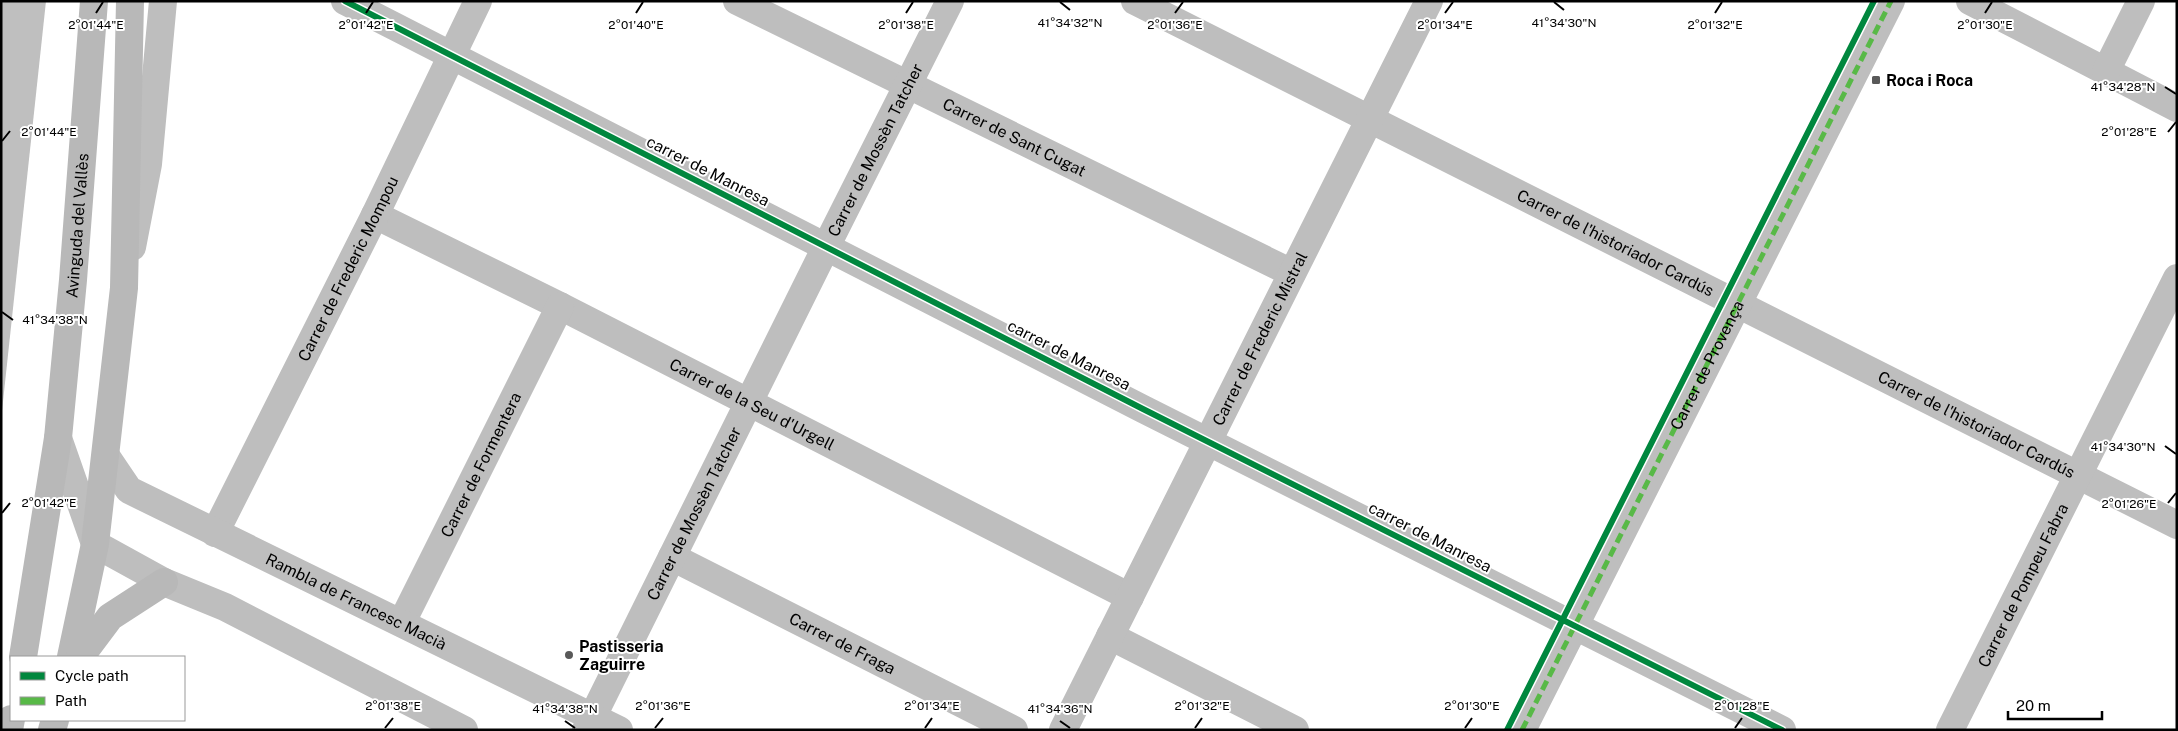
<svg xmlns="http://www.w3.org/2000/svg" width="2178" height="731" font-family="'Public Sans',sans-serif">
  <rect width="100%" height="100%" fill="#fff"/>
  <path fill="#bfbfbf" d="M1 1H46L1 420Z"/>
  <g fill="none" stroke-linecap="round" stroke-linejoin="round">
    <g stroke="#bebebe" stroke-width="28">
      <path d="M345 1 1143 409 1782 730"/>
      <path id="s1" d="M737 1 1292 273"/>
      <path id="s2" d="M1135 1 2177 525"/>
      <path d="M1970 1 2177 108"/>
      <path d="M2106 71 2141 1"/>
      <path id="s3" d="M375 215 560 306 1130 597"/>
      <path d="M132 247 148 164 163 1"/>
      <path id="s4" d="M215 533 375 215 478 1"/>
      <path id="s5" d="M672 557 1014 730"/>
      <path id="s6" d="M402 622 560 306"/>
      <path d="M1110 636 1295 730"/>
      <path id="s7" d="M586 730 826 247 950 1"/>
      <path id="s8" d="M1063 730 1429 1"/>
      <path id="s9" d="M1522 730 1891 1"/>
      <path id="s10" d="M1950 730 2177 278"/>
    </g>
    <g stroke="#bebebe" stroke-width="28">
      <path d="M58 438 95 544 164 582 225 607 464 730"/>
      <path id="s11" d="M106 456 129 490 619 730"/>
    </g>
    <g stroke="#b8b8b8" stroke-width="28">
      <path id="s12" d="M23 657 58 438 73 280 94 1"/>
      <path d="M71 657 95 544 124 288 130 1"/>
      <path d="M80 657 110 617 164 582"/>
      <path d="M9 730 11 719"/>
      <path d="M52 730 55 720"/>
    </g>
    <path stroke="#58b947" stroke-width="5" stroke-dasharray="10 5" stroke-linecap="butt" d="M1522 730 1891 1"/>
    <defs>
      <path id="cycleway" d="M345 1 1143 409 1782 730
        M1507 730 1874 1"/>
    </defs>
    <use href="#cycleway" stroke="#fff" stroke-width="9"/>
    <use href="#cycleway" stroke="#00873e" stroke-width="6"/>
  </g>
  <path fill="none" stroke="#000" stroke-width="2" d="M1060 2 1070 10M1554 2 1564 10M96 13 103 2M366 13 373 2M636 13 643 2M906 13 913 2M1175 13 1183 2M1445 13 1453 2M1715 13 1722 2M1985 13 1992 2M2165 87 2176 94M2168 132 2176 122M2 141 10 131M2 312 13 320M2165 446 2176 454M2168 503 2176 493M2 513 10 503M565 721 575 728M1060 721 1070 728M385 728 393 718M655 728 663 718M925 728 932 718M1195 728 1202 718M1465 728 1472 718M1735 728 1742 718"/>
  <g fill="#595959" stroke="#fff" stroke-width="2">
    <rect x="1871" y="75" width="10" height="10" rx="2.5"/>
    <circle cx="569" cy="655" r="5"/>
  </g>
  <g text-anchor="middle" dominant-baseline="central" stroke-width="4" stroke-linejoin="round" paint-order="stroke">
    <g font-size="16" font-weight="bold" fill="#000" stroke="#fff" text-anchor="start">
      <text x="1886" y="80">Roca i Roca</text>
      <text x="579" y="646">Pastisseria<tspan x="579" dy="18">Zaguirre</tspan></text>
    </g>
    <g font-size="16" fill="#000" stroke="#fff">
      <text stroke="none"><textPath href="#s1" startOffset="309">Carrer de Sant Cugat</textPath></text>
      <text stroke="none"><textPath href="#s7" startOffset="648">Carrer de Mossèn Tatcher</textPath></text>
      <text transform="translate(708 171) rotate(27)">carrer de Manresa</text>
      <text stroke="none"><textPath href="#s12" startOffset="435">Avinguda del Vallès</textPath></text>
      <text stroke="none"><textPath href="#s2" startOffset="538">Carrer de l'historiador Cardús</textPath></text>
      <text stroke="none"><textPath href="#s4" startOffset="296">Carrer de Frederic Mompou</textPath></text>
      <text stroke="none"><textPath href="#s8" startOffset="438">Carrer de Frederic Mistral</textPath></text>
      <text transform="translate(1069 355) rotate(27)">carrer de Manresa</text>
      <text stroke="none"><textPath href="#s9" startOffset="409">Carrer de Provença</textPath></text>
      <text stroke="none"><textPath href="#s3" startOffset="422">Carrer de la Seu d'Urgell</textPath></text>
      <text stroke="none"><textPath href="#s2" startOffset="942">Carrer de l'historiador Cardús</textPath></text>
      <text stroke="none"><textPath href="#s6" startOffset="176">Carrer de Formentera</textPath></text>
      <text stroke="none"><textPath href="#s7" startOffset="242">Carrer de Mossèn Tatcher</textPath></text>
      <text transform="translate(1430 537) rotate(27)">carrer de Manresa</text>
      <text stroke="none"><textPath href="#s10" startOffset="162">Carrer de Pompeu Fabra</textPath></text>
      <text stroke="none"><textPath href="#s11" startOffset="294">Rambla de Francesc Macià</textPath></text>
      <text stroke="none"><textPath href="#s5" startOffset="191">Carrer de Fraga</textPath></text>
    </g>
  </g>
  <g font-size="12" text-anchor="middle" fill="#000" stroke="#fff" stroke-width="4" stroke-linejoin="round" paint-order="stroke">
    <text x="1070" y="27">41°34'32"N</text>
    <text x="1564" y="27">41°34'30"N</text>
    <text x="1445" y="29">2°01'34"E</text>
    <text x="1715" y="29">2°01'32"E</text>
    <text x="1985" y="29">2°01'30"E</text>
    <text x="96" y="29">2°01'44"E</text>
    <text x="366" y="29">2°01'42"E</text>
    <text x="636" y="29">2°01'40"E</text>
    <text x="906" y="29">2°01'38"E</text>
    <text x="1175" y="29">2°01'36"E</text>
    <text x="2123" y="91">41°34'28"N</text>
    <text x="49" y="136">2°01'44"E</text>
    <text x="2129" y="136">2°01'28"E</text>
    <text x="55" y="324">41°34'38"N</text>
    <text x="2123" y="451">41°34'30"N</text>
    <text x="49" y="507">2°01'42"E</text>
    <text x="2129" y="508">2°01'26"E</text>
    <text x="393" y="710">2°01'38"E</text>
    <text x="663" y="710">2°01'36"E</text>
    <text x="932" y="710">2°01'34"E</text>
    <text x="1202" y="710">2°01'32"E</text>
    <text x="1472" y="710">2°01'30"E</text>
    <text x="1742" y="710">2°01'28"E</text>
    <text x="565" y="713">41°34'38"N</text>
    <text x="1060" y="713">41°34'36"N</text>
  </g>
  <rect width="2178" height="731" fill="none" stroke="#000000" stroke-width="5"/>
  <rect x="10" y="656" width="175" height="65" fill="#ffffff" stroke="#999999"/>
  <rect x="20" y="672" width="25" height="8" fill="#00873e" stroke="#999999"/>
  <text x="55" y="681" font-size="15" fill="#000000">Cycle path</text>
  <rect x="20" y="697" width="25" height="8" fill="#58b947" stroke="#999999"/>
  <text x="55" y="706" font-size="15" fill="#000000">Path</text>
  <path d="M2008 711v8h94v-8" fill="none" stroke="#000000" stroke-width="2.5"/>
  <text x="2016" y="711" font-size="15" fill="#000000" stroke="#ffffff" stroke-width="4" paint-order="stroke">20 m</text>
</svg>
